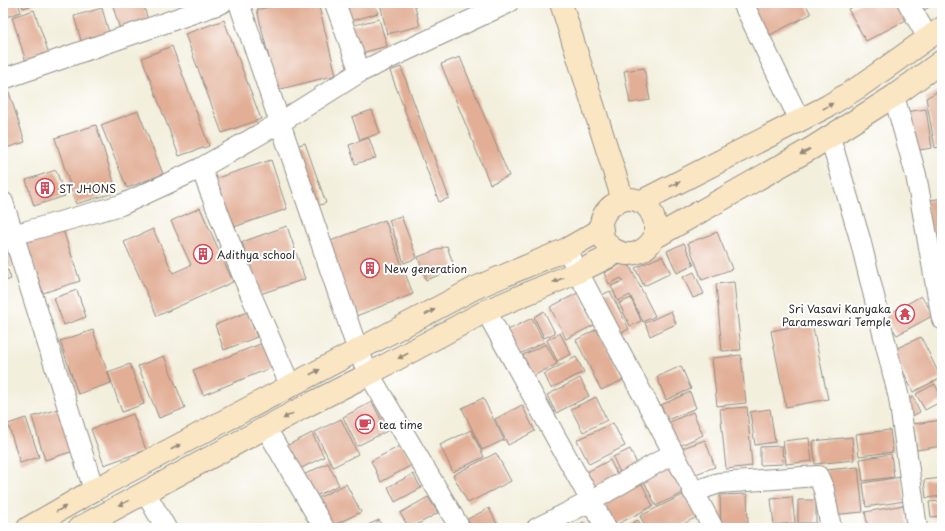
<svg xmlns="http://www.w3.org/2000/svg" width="945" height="531" font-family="'Playpen Sans',sans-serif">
  <rect width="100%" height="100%" fill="#fff"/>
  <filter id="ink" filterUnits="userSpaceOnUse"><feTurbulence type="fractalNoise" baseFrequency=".025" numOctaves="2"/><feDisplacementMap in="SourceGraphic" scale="8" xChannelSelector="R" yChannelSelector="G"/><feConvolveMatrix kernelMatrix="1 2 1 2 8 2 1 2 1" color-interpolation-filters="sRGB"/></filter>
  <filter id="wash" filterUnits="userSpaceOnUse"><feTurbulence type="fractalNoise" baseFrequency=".012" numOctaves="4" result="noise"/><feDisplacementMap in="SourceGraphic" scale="16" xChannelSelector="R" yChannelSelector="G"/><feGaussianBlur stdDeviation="0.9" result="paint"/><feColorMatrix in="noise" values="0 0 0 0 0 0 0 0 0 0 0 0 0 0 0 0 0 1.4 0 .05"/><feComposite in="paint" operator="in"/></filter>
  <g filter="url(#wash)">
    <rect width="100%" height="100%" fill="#f3efdd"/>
    <g id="blocks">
      <path fill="#e2af96" d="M3 3H18L21 12 3 18Z
        M21 3H33L34 5 23 8Z
        M112 3H143L149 24 121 33Z
        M283 3H318L336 75 277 90 257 10Z
        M343 3H375L378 13 348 22Z
        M380 3H414L420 26 387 34Z
        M748 3H805L811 14 766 37Z
        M860 3H899L908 19 866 41 848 9Z
        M918 3H937L922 11Z
        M102 8 110 36 82 44 74 16Z
        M34 10 49 54 26 62 12 17Z
        M379 19 387 46 358 54 350 26Z
        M224 20 261 119 222 133 185 34Z
        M172 46 209 146 179 156 142 58Z
        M460 57 509 176 490 184 441 64Z
        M401 67 449 198 439 202 390 71Z
        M644 68 650 100 630 103 624 71Z
        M8 89 25 142 3 149V90Z
        M942 89V146L935 148 926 98Z
        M926 109 932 148 912 151 906 112Z
        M372 110 380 133 360 140 352 117Z
        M138 111 163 174 127 188 101 125Z
        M96 125 117 192 76 204 55 138Z
        M369 138 376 158 355 164 349 145Z
        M305 143 326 203 317 206 296 146Z
        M271 160 287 209 225 230 208 181Z
        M56 170 65 196 34 206 26 180Z
        M942 198V235L931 237 926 201Z
        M200 208 233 282 157 316 124 242 153 229 173 273 191 265 171 221Z
        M401 216 417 258 404 263 389 220Z
        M385 220 413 294 356 316 328 242Z
        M287 226 305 279 260 294 242 242Z
        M62 227 80 281 43 293 25 239Z
        M717 232 732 269 702 280 688 243Z
        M684 243 694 265 677 273 667 251Z
        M447 246 455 269 426 280 418 257Z
        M7 251 12 265 3 268V252Z
        M662 256 671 273 644 286 635 268Z
        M627 261 655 316 643 322 630 295 618 301 611 286 623 281 621 278 609 284 604 273Z
        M8 270 11 279 3 282V272Z
        M694 272 704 294 693 298 683 277Z
        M734 282 741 350 722 351 716 284Z
        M77 290 86 317 64 325 54 298Z
        M610 291 629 329 615 336 596 298Z
        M578 293 594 325 566 339 550 307Z
        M921 296 934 315 897 335 884 317Z
        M631 298 641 321 630 326 619 303Z
        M544 311 555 333 544 338 534 317Z
        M671 311 676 324 650 336 645 323Z
        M247 312 257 337 224 350 215 325Z
        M532 318 544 342 520 354 508 330Z
        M812 323 828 399 786 407 771 331Z
        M597 329 623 380 601 390 576 340Z
        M93 330 111 383 78 394 60 341Z
        M560 333 571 354 557 361 547 340Z
        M921 337 941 378 913 392 893 350Z
        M263 343 273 367 203 395 193 370Z
        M546 344 557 364 533 376 523 355Z
        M741 355 746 403 717 406 712 358Z
        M164 356 185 408 159 418 138 366Z
        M576 357 584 372 551 388 544 374Z
        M130 364 144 404 122 412 108 372Z
        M681 366 691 389 666 400 657 377Z
        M580 378 589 396 556 413 547 395Z
        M935 384 942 398V401L925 410 916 394Z
        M690 392 696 408 667 420 661 405Z
        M596 397 607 420 583 432 571 409Z
        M913 397 920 412 911 417 904 402Z
        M483 398 504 440 482 450 462 408Z
        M372 402 387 431 357 446 343 417Z
        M522 405 535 431 508 445 495 419Z
        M747 407 752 466 726 469 720 409Z
        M61 408 74 451 45 460 32 417Z
        M770 409 775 442 755 445 750 412Z
        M693 412 703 435 677 447 667 423Z
        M133 414 146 450 104 465 91 429Z
        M26 418 39 457 20 463 8 424Z
        M341 419 358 454 333 467 315 432Z
        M942 420V446L917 450 913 424Z
        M613 423 625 446 589 464 577 440Z
        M471 430 484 457 453 472 440 445Z
        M890 430 893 452 859 456 856 434Z
        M312 433 324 457 295 471 284 447Z
        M852 437 854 460 815 464 813 441Z
        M809 438 812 461 786 464 783 441Z
        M705 440 715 467 690 476 680 449Z
        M402 445 412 465 381 482 371 461Z
        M782 446 783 464 760 465V447Z
        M630 449 639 468 622 477 613 457Z
        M496 453 511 481 468 503 453 475Z
        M891 454 894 477 863 481 860 459Z
        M610 460 618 476 595 488 587 472Z
        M328 463 339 485 312 498 301 476Z
        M670 465 683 493 656 506 643 479Z
        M858 467 863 512 831 515 826 470Z
        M413 474 421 488 395 502 388 487Z
        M901 477 905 501 866 507 863 483Z
        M942 478V496L926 498 924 480Z
        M640 480 653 506 614 526 601 499Z
        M346 484 361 512 330 527 316 499Z
        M685 494 697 517 675 528H646L640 516Z
        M747 494 748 525 721 526 720 495Z
        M428 497 438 513 411 528H409L400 513Z
        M792 497 795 523 774 525 771 499Z
        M798 500H816V523H798Z
        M942 501V516L931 517 929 502Z
        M904 505 908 528H868L865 512Z
        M489 508 499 528H470L466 520Z
        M379 520 383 528H361Z
        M638 520 643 528H623Z
        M583 522 586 528H572Z"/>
    </g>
  </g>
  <g filter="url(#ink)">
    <use href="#blocks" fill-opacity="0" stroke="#8f8d84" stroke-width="1"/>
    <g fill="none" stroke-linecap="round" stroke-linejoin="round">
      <defs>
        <path id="street" d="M239 3 358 351 369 374 460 528
          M335 3 360 72
          M743 3 800 121
          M908 3 928 38
          M3 79 222 3
          M894 96 916 175 942 319
          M830 137 860 239 899 398 917 528
          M201 168 242 274 290 385
          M3 202 94 490
          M13 235 121 205 201 168 281 122 360 72 508 3
          M567 249 578 272 713 528
          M486 311 606 528
          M266 428 324 528
          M145 492 166 528
          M693 492 719 483 818 476 824 490 831 528
          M537 528 591 501 672 454"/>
        <path id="secondary" d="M561 3 623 200
          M640 202 828 106 859 87 942 28
          M654 238C659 217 646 194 622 200 615 203 609 207 605 213 587 242 632 274 654 238L812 148 894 96 942 61
          M28 528 94 490 475 288 567 249 602 229
          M79 528 302 408 369 374 486 311 578 272 618 252"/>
      </defs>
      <use href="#street" stroke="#8f8d84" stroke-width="22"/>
      <use href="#secondary" stroke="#8f8d84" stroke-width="24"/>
      <use href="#street" stroke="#fff" stroke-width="20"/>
      <use href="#secondary" stroke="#fbe6c4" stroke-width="22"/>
    </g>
    <defs><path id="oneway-solid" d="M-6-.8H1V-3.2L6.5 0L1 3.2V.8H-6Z"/></defs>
    <g fill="#938878">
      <use href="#oneway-solid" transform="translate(828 106) rotate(-30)"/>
      <use href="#oneway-solid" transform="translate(805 152) rotate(150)"/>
      <use href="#oneway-solid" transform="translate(675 184) rotate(-27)"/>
      <use href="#oneway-solid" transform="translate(558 280) rotate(157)"/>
      <use href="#oneway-solid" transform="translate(430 312) rotate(-28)"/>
      <use href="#oneway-solid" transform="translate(403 356) rotate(152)"/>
      <use href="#oneway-solid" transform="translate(315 372) rotate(-27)"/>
      <use href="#oneway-solid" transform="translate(288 416) rotate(151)"/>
      <use href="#oneway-solid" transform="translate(176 447) rotate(-28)"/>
      <use href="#oneway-solid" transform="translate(124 503) rotate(152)"/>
      <use href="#oneway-solid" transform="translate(61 509) rotate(-30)"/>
    </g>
  </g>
  <defs>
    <symbol id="building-ring" viewBox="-11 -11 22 22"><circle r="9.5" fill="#fff" stroke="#d1495b" stroke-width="1.5"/><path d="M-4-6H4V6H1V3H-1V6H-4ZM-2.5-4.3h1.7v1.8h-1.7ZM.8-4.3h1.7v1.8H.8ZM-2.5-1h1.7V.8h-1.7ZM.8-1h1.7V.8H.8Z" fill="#d1495b"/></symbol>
    <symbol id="temple-ring" viewBox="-11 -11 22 22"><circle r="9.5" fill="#fff" stroke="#d1495b" stroke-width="1.5"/><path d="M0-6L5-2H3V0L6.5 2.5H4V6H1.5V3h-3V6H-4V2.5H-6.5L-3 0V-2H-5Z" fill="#d1495b"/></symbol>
    <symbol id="cafe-ring" viewBox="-11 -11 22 22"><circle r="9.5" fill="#fff" stroke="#d1495b" stroke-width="1.5"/><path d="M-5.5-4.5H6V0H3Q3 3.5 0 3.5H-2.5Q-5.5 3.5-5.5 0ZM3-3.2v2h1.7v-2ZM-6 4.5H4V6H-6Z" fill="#d1495b"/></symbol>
  </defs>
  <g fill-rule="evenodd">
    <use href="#building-ring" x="34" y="177" width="22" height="22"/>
    <use href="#building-ring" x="192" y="243" width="22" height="22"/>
    <use href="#building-ring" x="359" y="257" width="22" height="22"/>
    <use href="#temple-ring" x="894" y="303" width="22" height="22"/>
    <use href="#cafe-ring" x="354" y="413" width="22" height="22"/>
  </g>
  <g text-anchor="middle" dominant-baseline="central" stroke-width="4" stroke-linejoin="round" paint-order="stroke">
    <g font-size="11" fill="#2b2b2b" stroke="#fff" text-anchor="start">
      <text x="59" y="188">ST JHONS</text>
      <text x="217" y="254">Adithya school</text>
      <text x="384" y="268">New generation</text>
      <text x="891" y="308" text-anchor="end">Sri Vasavi Kanyaka<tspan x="891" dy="13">Parameswari Temple</tspan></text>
      <text x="379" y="424">tea time</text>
    </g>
  </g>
  <rect width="945" height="531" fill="none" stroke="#fff" stroke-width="16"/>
</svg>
